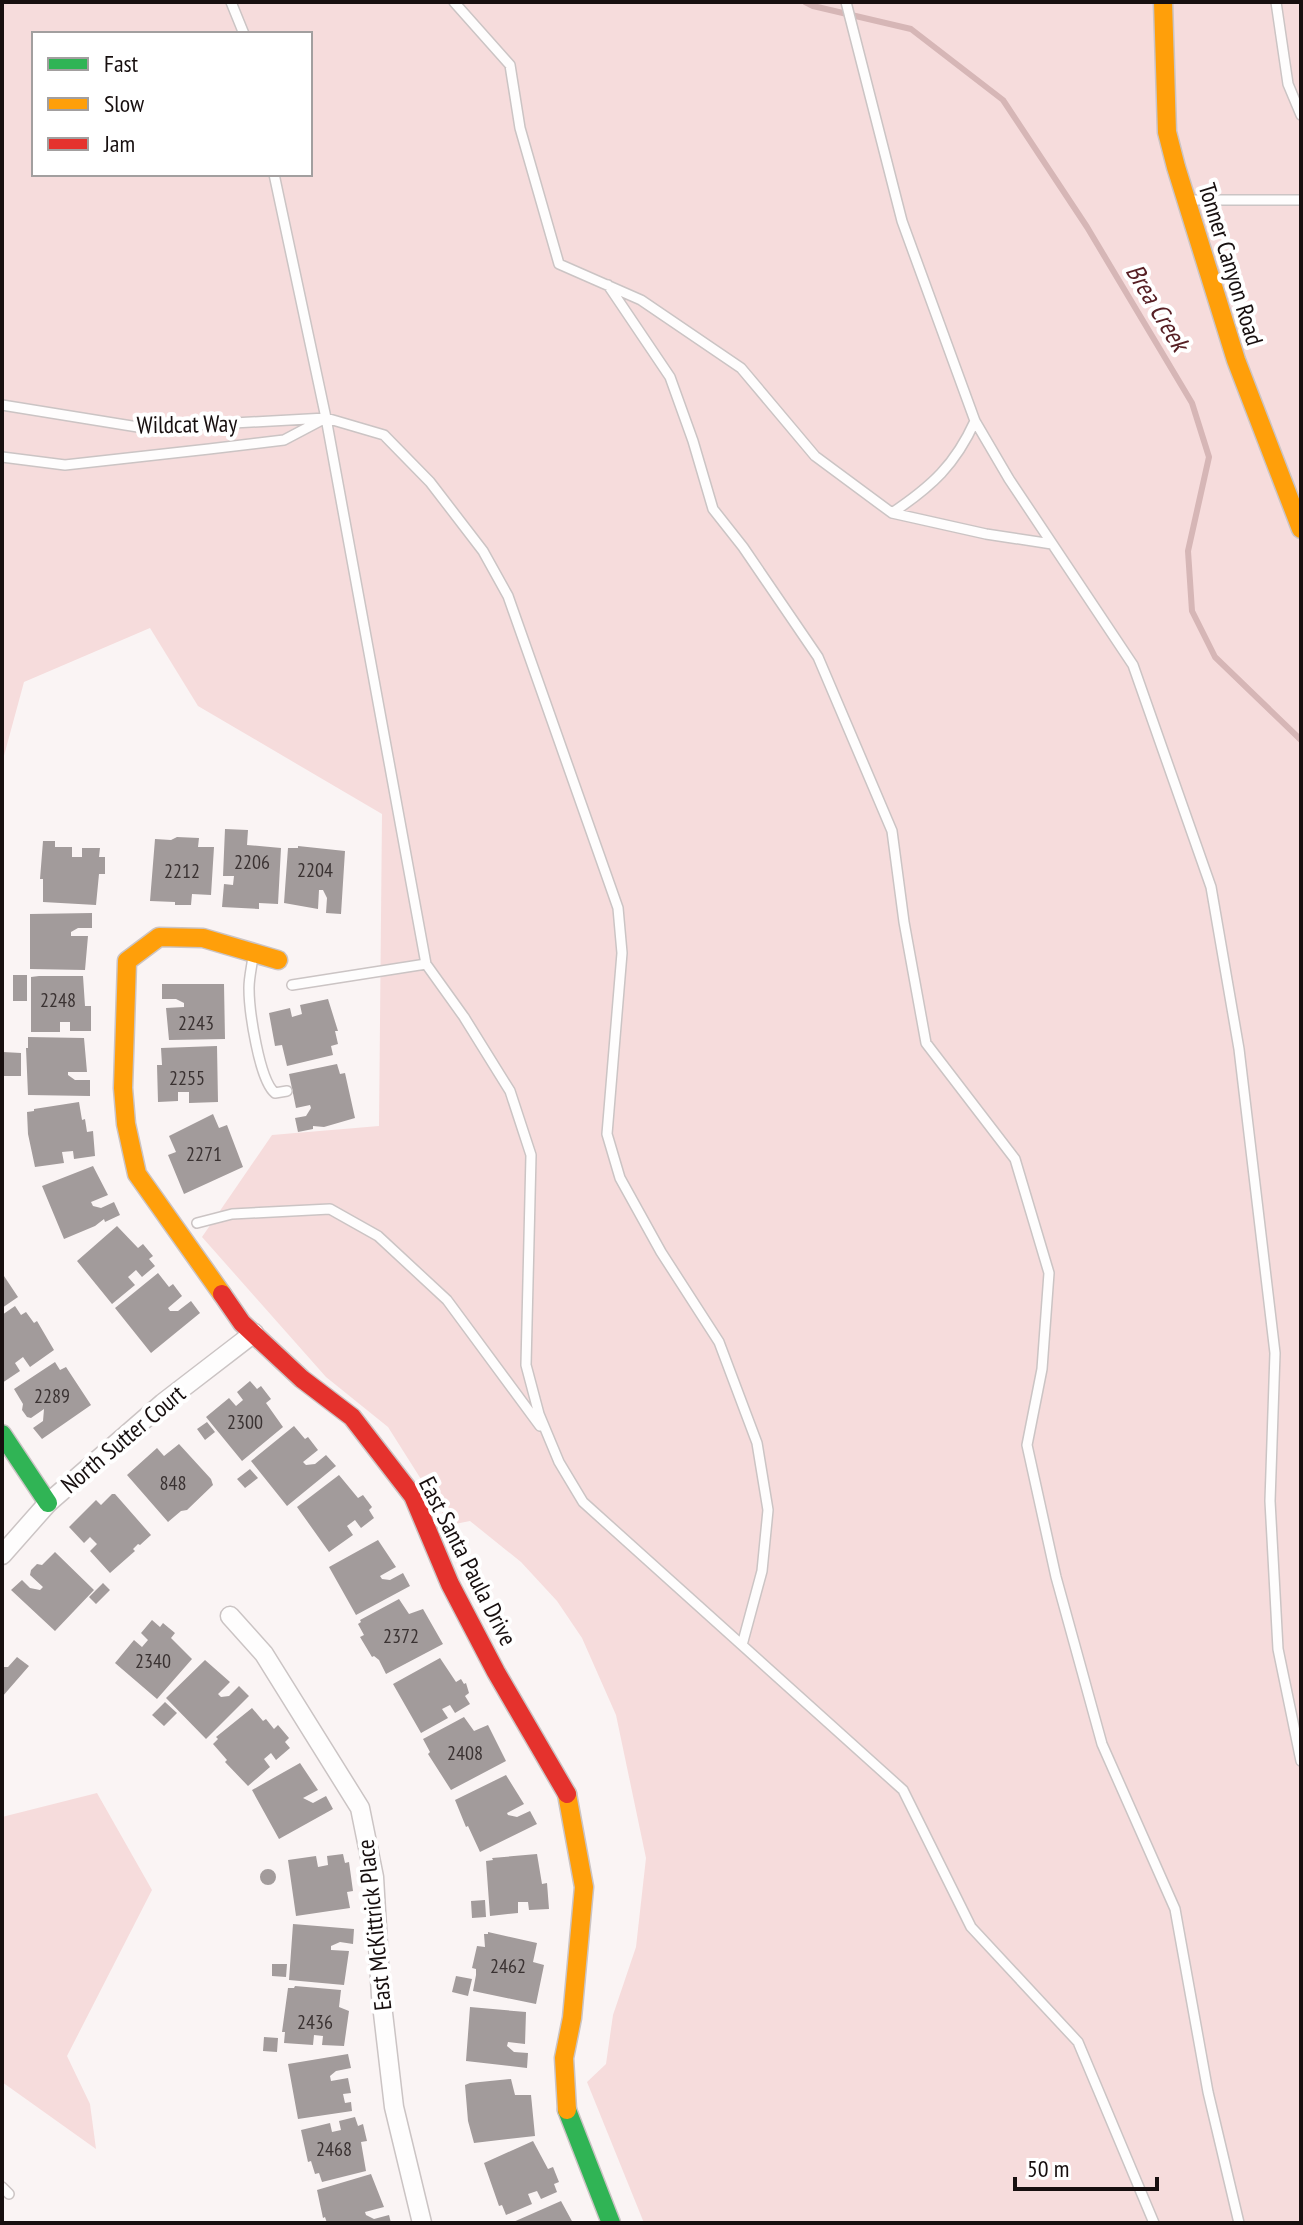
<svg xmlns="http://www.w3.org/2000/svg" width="1303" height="2225" font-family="'PT Sans Narrow',sans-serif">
  <rect width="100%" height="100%" fill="#faf4f4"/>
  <path fill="#f6dcdc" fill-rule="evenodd" d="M2 2H1301V2223H644L587 2082 606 2064 613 2015 636 1947 646 1858 616 1715 582 1638 557 1601 521 1562 470 1521 450 1525 388 1427 326 1377 202 1237 272 1135 379 1126 382 814 198 706 150 628 24 682 2 763ZM34 34H310V174H34Z
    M97 1793 152 1890 67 2056 90 2104 96 2149 2 2082V1817Z"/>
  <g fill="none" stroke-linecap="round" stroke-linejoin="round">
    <path stroke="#d6b6b6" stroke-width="6" d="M805 2 813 6 911 29 1003 100 1087 227 1192 403 1209 457 1188 551 1192 611 1215 657 1301 740"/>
  </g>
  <path fill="#a29b9b" d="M225 829 248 830 247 845 281 848 278 904 259 903V909L222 907 224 884 233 885 234 876H223Z
    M177 837 199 838 198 847H214L211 895 192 894 191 905H175V902L150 901 155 839 171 840Z
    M43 841H55V847H72V857H82V848H100L99 857H105V874H99L96 905 43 902V879H40Z
    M298 846 345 851 341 914 326 913 327 898 323 890H319L318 909 284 903 288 848H298Z
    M92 913V928H78L71 932V936H88L85 970 30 969V914Z
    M13 975H27V1001H13Z
    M39 976H83L85 1006H91V1031H70V1022H60V1032H31V977Z
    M162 984H224L225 1039 169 1040 166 1008 184 1007V1003L176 999H162Z
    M328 999 338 1031H335L338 1044 331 1046 333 1055 287 1066 282 1045 275 1046 269 1013 290 1008 292 1017 302 1014 300 1005Z
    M28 1037 84 1038 87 1072H68V1075L75 1080H90V1096L28 1095 26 1048H28Z
    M217 1046 218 1102 189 1103V1092H178V1101L158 1102 157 1065H162L161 1048Z
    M3 1052 21 1053V1076H2Z
    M337 1064 340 1074 345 1073 355 1118 324 1127 313 1126V1129L298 1132 295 1118 306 1116 311 1108 310 1105 296 1108 289 1074Z
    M79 1102 82 1120 85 1119 87 1132 93 1131 95 1156 74 1159 73 1151 62 1152 64 1163 35 1167 28 1134 27 1112 34 1111V1109Z
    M213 1114 219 1128 227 1125 243 1167 184 1194 168 1155 176 1152 169 1136Z
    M93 1166 108 1195 91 1202 93 1206 101 1208 114 1202 120 1215 105 1222 104 1219 95 1226 64 1239 42 1186Z
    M117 1226 138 1248 143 1244 153 1256 149 1259 155 1266 142 1277 136 1270 128 1277 135 1285 112 1304 77 1261Z
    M2 1273 18 1297 2 1308Z
    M158 1273 169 1287 173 1284 182 1296 168 1308 170 1311H178L191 1301 200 1313 151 1353 115 1308Z
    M15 1306 21 1315 26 1312 34 1323 37 1321 54 1350 30 1367 23 1357 15 1363 20 1371 2 1383V1315Z
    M55 1362 60 1370 66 1367 91 1405 42 1439 33 1428 43 1421 44 1409 31 1418 27 1417 22 1410 23 1404 14 1389Z
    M250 1381 257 1389 261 1386 271 1399 266 1403 283 1427 242 1461 206 1417 229 1398 236 1406 243 1400 237 1392Z
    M207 1422 215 1432 205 1440 197 1429Z
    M294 1426 305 1439 308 1437 318 1450 303 1462 306 1465 315 1464 326 1455 336 1466 287 1506 251 1461Z
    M179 1444 211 1479 213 1485 187 1510 181 1511 168 1522 127 1475 157 1448 164 1456Z
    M250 1469 258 1478 245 1488 237 1479Z
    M339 1475 358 1498 363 1495 372 1507 369 1510 374 1518 361 1528 355 1520 347 1526 353 1535 329 1552 297 1507Z
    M112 1494H115L151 1535 140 1545 138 1544 133 1549 135 1551 110 1573 90 1551 97 1544 90 1537 84 1543 69 1527 96 1500 101 1505Z
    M378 1540 396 1567 380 1576 382 1579 390 1580 403 1573 410 1586 356 1615 329 1567Z
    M55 1552 94 1590 55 1631 11 1590 22 1580 30 1588 40 1590 43 1587 30 1575 31 1570 37 1564 42 1565Z
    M103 1583 110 1590 96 1604 89 1597Z
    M399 1599 409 1614 423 1609 443 1644 386 1674 379 1660 374 1656 372 1657 360 1637 364 1635 358 1624 361 1622 360 1620Z
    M152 1620 160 1627 163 1623 175 1633 171 1638 192 1659 157 1699 115 1663 134 1640 142 1647 148 1640 141 1633Z
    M17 1657 29 1666 2 1697V1667H8Z
    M440 1658 456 1682 461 1679 464 1684 466 1683 469 1693 465 1696 470 1704 455 1713 450 1705 442 1709 448 1718 421 1733 393 1684Z
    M205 1660 230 1682 218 1694 221 1697 229 1696 239 1686 249 1696 206 1739 166 1698Z
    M165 1702 177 1713 164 1726 152 1715Z
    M252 1708 263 1721 266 1719 274 1729 278 1725 289 1738 285 1742 290 1748 276 1760 271 1753 264 1759 270 1767 248 1786 225 1762 227 1760 213 1744 218 1739 216 1737Z
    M464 1717 474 1731 488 1725 506 1761 451 1790 428 1754 430 1752 423 1739Z
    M300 1763 318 1790 303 1798 313 1803 326 1796 333 1809 279 1839 252 1790Z
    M506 1775 524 1804 507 1813 508 1815 517 1817 530 1811 537 1824 480 1852 468 1826 466 1827 455 1800Z
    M343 1854 345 1863 349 1862 353 1891 347 1892 350 1908 296 1916 288 1860 316 1856 318 1867 328 1865 327 1856Z
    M537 1854 542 1884 547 1883 549 1909 529 1910 528 1902H518V1913L490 1916 486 1861 493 1860 492 1858Z
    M260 1877a8 8 0 1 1 16 0a8 8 0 1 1-16 0Z
    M485 1900 486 1917 472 1918 471 1901Z
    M293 1924 354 1929 353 1944 340 1942 331 1946V1950L349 1951 344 1985 289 1980Z
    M488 1932 537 1943 533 1962 544 1965 536 2004 473 1991 476 1975V1969L472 1968 477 1946 485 1947 484 1934H488Z
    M272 1964H287L286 1977 272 1976Z
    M456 1976 472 1979 468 1996 452 1992Z
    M295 1986 341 1990 339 2007 349 2011 344 2046 322 2045 323 2036 314 2035 313 2045 284 2043 285 2032H282L288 1988H294Z
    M470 2007 526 2012 525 2044 508 2042 507 2046 514 2052 528 2053 527 2068 466 2061Z
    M264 2037 278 2038 277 2052 263 2051Z
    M348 2054 351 2068 336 2071 330 2076 331 2081 348 2078 351 2093 343 2094 345 2103 351 2102 352 2111 298 2119 288 2064Z
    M511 2079 515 2095H531L535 2136 474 2143 468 2121 465 2085 470 2083Z
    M355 2117 358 2126 363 2124 367 2141 361 2142 366 2171 322 2182 319 2173 315 2174 311 2161 308 2162 301 2130 330 2123 332 2132 341 2130 339 2121Z
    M533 2141 548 2169 553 2167 559 2182 554 2184 557 2192 541 2199 537 2191 528 2194 532 2204 506 2215 502 2205 499 2206 484 2163Z
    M371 2174 384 2207 365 2212 366 2215 374 2219 389 2215 391 2223H327L325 2217 323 2218 317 2190Z
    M561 2201 573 2223H511Z"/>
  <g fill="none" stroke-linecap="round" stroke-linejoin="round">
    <defs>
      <path id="lane" d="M231 2 244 34
        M454 2 510 65 520 128 559 264 641 300 741 368 815 456 892 513 986 534 1052 544
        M846 2 902 221 975 421 1009 479 1133 665 1211 887 1239 1049 1275 1353 1270 1501 1278 1649 1301 1761
        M1276 2 1288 84 1301 115
        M274 174 326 418 426 964 464 1017 510 1091 531 1155 526 1365 539 1414 559 1462 583 1502 903 1790 971 1927 1078 2042 1154 2223
        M1189 200H1301
        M608 285 670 377 693 441 713 509 743 547 818 657 892 831 904 922 926 1043 1015 1159 1049 1273 1042 1369 1027 1445 1056 1577 1102 1744 1175 1909 1208 2092 1239 2223
        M2 405 144 428 326 418 384 435 430 482 483 551 508 596 618 908 622 953 607 1134 620 1178 661 1252 719 1342 757 1443 768 1510 762 1571 742 1645
        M2 457 65 465 209 449 284 440 320 421
        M892 513C932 486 955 465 975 421
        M253 956C252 966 249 977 249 988 249 1010 259 1080 275 1093L287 1091
        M292 985 426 964
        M197 1223 232 1214 330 1209 378 1236 447 1300 540 1426
        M2 2187 9 2194"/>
      <path id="street" d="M2 1555 48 1503 163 1403 254 1333
        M230 1616 264 1654 360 1808 374 1877 381 1996 394 2107 422 2223"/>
      <path id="fast" d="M2 1434 48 1503
        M567 2110 611 2223"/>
      <path id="slow" d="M1163 2 1167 132 1176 167 1236 360 1301 529
        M222 1294 137 1174 126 1124 123 1088 127 961 159 937 203 938 278 960
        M567 1794 584 1887 572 2018 564 2058 567 2110"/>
      <path id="jam" d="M222 1294 242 1323 302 1379 352 1417 413 1496 450 1584 496 1672 567 1794"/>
    </defs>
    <use href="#lane" stroke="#cbc4c4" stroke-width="12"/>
    <use href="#street" stroke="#cbc4c4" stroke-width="21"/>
    <use href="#fast" stroke="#cbc4c4" stroke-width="21"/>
    <use href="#slow" stroke="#cbc4c4" stroke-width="21"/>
    <use href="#jam" stroke="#cbc4c4" stroke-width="21"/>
    <use href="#lane" stroke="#fefdfd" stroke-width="9"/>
    <use href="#street" stroke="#fefdfd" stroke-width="18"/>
    <use href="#fast" stroke="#30b455" stroke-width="18"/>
    <use href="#slow" stroke="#ff9f0a" stroke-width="18"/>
    <use href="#jam" stroke="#e5322d" stroke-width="18"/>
  </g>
  <g text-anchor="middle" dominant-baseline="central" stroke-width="8" stroke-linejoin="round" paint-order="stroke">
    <g font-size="20" fill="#3a3232">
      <text x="252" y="862">2206</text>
      <text x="315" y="870">2204</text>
      <text x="182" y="871">2212</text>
      <text x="58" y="1000">2248</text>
      <text x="196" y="1023">2243</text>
      <text x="187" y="1078">2255</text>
      <text x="204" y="1154">2271</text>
      <text x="52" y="1396">2289</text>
      <text x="245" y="1422">2300</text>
      <text x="173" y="1483">848</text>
      <text x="401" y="1636">2372</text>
      <text x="153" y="1661">2340</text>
      <text x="465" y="1753">2408</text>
      <text x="508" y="1966">2462</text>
      <text x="315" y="2022">2436</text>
      <text x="334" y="2149">2468</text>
    </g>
    <g font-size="24" fill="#170f0f" stroke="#fff">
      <text transform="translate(1231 264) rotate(73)">Tonner Canyon Road</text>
      <text transform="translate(187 424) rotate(-1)">Wildcat Way</text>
      <text transform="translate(123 1439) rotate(-40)">North Sutter Court</text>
      <text transform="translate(468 1561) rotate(63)">East Santa Paula Drive</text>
      <text transform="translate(374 1925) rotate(-96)">East McKittrick Place</text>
    </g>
    <g font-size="26" font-style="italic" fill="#572025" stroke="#fff">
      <text transform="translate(1158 307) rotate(59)">Brea Creek</text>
    </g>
  </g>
  <rect width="1303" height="2225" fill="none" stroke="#170f0f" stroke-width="8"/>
  <rect x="32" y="32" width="280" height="144" fill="#ffffff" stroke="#a29f9f" stroke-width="2"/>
  <rect x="48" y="58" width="40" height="12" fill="#30b455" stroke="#a29f9f" stroke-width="2"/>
  <text x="104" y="72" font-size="24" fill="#170f0f">Fast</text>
  <rect x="48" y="98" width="40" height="12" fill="#ff9f0a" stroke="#a29f9f" stroke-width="2"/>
  <text x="104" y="112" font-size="24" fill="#170f0f">Slow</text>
  <rect x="48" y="138" width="40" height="12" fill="#e5322d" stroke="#a29f9f" stroke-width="2"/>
  <text x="104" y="152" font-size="24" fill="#170f0f">Jam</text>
  <path d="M1015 2177v12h142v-12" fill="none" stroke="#170f0f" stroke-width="4"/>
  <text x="1027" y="2177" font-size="24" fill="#170f0f" stroke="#ffffff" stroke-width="6" paint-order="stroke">50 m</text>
</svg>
